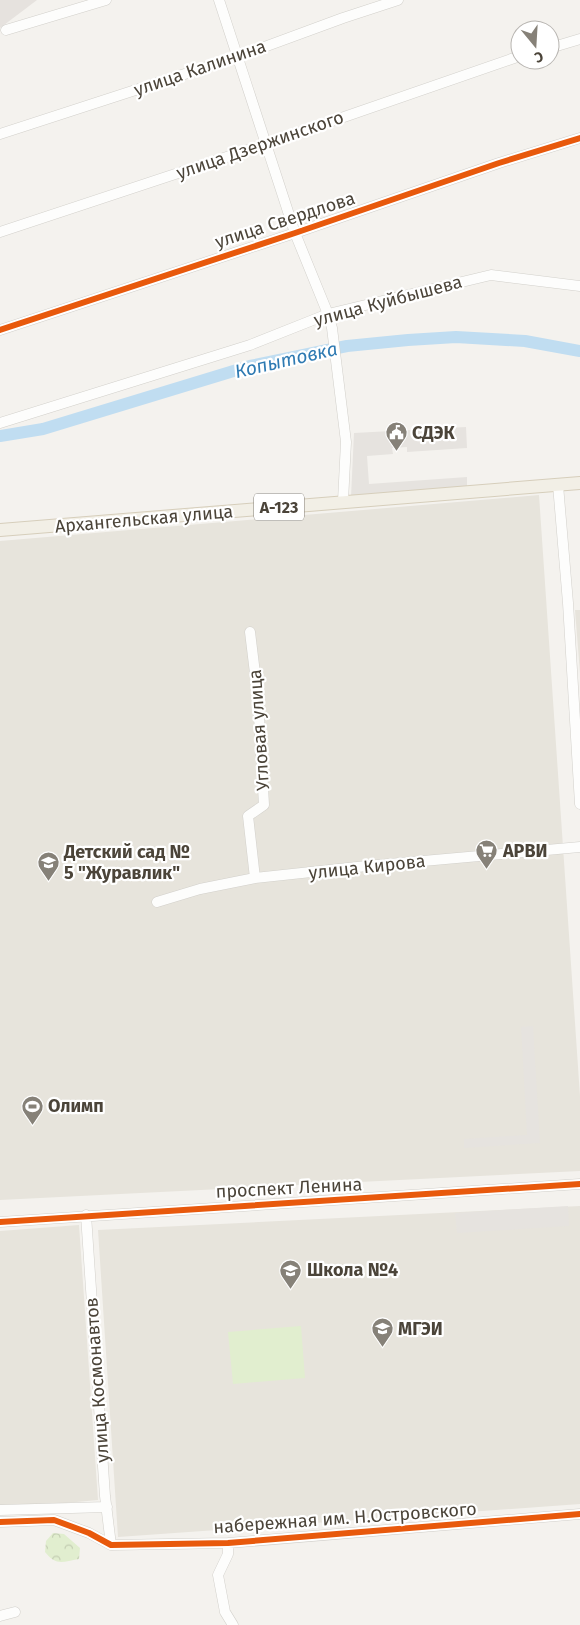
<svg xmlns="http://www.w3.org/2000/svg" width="580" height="1625" font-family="'Fira Sans',sans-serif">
  <defs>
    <pattern id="forest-crowns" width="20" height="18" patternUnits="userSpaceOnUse" patternTransform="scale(1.25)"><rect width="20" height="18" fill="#e1eecf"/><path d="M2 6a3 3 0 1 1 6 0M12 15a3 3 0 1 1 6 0" fill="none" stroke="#c3cdb2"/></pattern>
  </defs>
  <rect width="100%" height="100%" fill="#f4f2ee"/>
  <path fill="#e7e4dc" d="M539 495 580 1096V1171L0 1200V541Z
    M575 610H580V673Z
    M580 1206V1504L118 1537 98 1230Z
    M79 1225 98 1500 0 1509V1231Z"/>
  <path fill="#e6e2de" d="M0 0H37L0 28Z"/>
  <path fill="#e1eecf" d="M301 1326 305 1378 233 1384 228 1332Z"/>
  <path fill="url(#forest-crowns)" d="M53 1533 64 1534 80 1548 79 1559C62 1562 56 1566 45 1552L46 1541Z"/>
  <path fill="#e6e3df" d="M466 427 467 448 407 452V447L392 448 393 454 367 456 369 484 467 477V489L351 497 354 433Z
    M533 1026 540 1143 464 1148V1139L527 1135 521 1027Z
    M568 1206 569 1226 457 1233 455 1213Z"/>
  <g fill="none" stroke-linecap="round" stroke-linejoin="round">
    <path stroke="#c0ddf1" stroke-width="12" d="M0 436 43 429 250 366 347 346 408 340 456 337 525 341 580 351"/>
    <defs>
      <path id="minor" d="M219 0 295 233 328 314 332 328 346 442 343 501
        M6 30 106 0
        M550 48 580 39
        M0 134 237 57 343 18 398 0
        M0 232 266 144 520 56
        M0 330 295 233 499 163 580 138
        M0 423 250 345 328 314 491 275 580 286
        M558 485 568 603 580 804
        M250 632 258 698 264 805 248 816 255 878
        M157 902 200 889 255 878 367 866 580 847
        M86 1215 105 1496 111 1545
        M0 1222 580 1184
        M0 1510 107 1507
        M0 1522 54 1520 89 1533 111 1545 228 1543 580 1514
        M228 1543V1554L218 1575 225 1612 233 1625
        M0 1616 15 1612"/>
      <path id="major" d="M0 530 580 483"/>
    </defs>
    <use href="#minor" stroke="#d2d0cb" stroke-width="11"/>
    <use href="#major" stroke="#d6cebb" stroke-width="14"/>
    <use href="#minor" stroke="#fdfdfc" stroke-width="10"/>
    <use href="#major" stroke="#f2efe6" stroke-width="12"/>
    <defs>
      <path id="cycleway" d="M0 330 295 233 499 163 580 138
        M0 1222 580 1184
        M0 1522 54 1520 89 1533 111 1545 228 1543 580 1514"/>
    </defs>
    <use href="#cycleway" stroke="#fff" stroke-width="9"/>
    <use href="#cycleway" stroke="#e8590c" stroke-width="6"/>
  </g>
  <defs>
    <symbol id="civic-pin" viewBox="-11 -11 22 30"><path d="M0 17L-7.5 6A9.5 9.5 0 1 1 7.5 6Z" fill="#868178" stroke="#fff"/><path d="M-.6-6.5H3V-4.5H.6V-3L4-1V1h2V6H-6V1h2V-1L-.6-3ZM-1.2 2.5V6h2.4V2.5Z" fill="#fff"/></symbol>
    <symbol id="supermarket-pin" viewBox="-11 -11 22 30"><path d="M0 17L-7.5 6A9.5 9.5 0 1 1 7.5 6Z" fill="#868178" stroke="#fff"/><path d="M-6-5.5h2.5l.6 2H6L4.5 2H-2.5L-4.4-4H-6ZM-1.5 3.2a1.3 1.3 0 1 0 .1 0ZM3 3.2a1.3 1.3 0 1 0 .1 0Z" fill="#fff"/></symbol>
    <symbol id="school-pin" viewBox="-11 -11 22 30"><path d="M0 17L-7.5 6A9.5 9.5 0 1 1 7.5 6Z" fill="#868178" stroke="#fff"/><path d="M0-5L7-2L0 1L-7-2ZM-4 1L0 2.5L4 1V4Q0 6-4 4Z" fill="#fff"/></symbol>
    <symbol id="stadium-pin" viewBox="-11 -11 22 30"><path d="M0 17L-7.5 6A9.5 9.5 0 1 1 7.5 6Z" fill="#868178" stroke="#fff"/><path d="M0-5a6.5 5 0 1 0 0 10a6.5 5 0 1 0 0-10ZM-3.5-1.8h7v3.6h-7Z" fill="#fff"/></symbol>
    <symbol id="university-pin" viewBox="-11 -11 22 30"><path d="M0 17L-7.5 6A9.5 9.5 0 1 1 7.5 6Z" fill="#868178" stroke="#fff"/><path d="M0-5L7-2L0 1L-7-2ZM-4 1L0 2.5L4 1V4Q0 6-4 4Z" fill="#fff"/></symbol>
  </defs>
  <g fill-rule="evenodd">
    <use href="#civic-pin" x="384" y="420" width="25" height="34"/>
    <use href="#supermarket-pin" x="474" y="838" width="25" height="34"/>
    <use href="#school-pin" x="36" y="850" width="25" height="34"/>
    <use href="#stadium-pin" x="20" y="1094" width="25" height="34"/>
    <use href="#school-pin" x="278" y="1258" width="25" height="34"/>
    <use href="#university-pin" x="370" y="1316" width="25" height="34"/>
  </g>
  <g text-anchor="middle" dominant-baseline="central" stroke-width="4.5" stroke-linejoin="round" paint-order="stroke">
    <rect fill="#fff" stroke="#817c74" stroke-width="1" x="254" y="493.5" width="50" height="27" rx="4"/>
    <g font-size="16" font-weight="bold" fill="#4b4439">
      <text x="279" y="507">А-123</text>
    </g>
    <g font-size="18" fill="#4b4439" stroke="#fff">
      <text transform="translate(200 68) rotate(-19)">улица Калинина</text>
      <text transform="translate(260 145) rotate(-19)">улица Дзержинского</text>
      <text transform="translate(285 220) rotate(-18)">улица Свердлова</text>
      <text transform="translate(388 301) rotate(-15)">улица Куйбышева</text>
      <text transform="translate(144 519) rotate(-5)">Архангельская улица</text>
      <text transform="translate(259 730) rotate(-94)">Угловая улица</text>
      <text transform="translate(367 867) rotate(-6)">улица Кирова</text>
      <text transform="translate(289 1188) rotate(-3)">проспект Ленина</text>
      <text transform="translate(97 1380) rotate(-94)">улица Космонавтов</text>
      <text transform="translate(345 1518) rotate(-4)">набережная им. Н.Островского</text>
    </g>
    <g font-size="18" font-weight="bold" fill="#4b4439" stroke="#fff" text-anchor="start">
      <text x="412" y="433">СДЭК</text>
      <text x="503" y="851">АРВИ</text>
      <text x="64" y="852">Детский сад №<tspan x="64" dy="21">5 "Журавлик"</tspan></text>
      <text x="48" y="1106">Олимп</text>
      <text x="307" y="1270">Школа №4</text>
      <text x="398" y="1329">МГЭИ</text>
    </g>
    <g font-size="19" font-style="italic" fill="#2e7ab2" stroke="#fff">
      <text transform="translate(286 360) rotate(-13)">Копытовка</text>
    </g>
  </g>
  <g transform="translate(535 45) rotate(162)"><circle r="24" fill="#ffffff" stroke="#b7b4b0"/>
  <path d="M0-4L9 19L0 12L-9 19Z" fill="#868178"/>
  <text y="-8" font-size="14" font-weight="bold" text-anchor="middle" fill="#4b4439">С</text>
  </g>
</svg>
